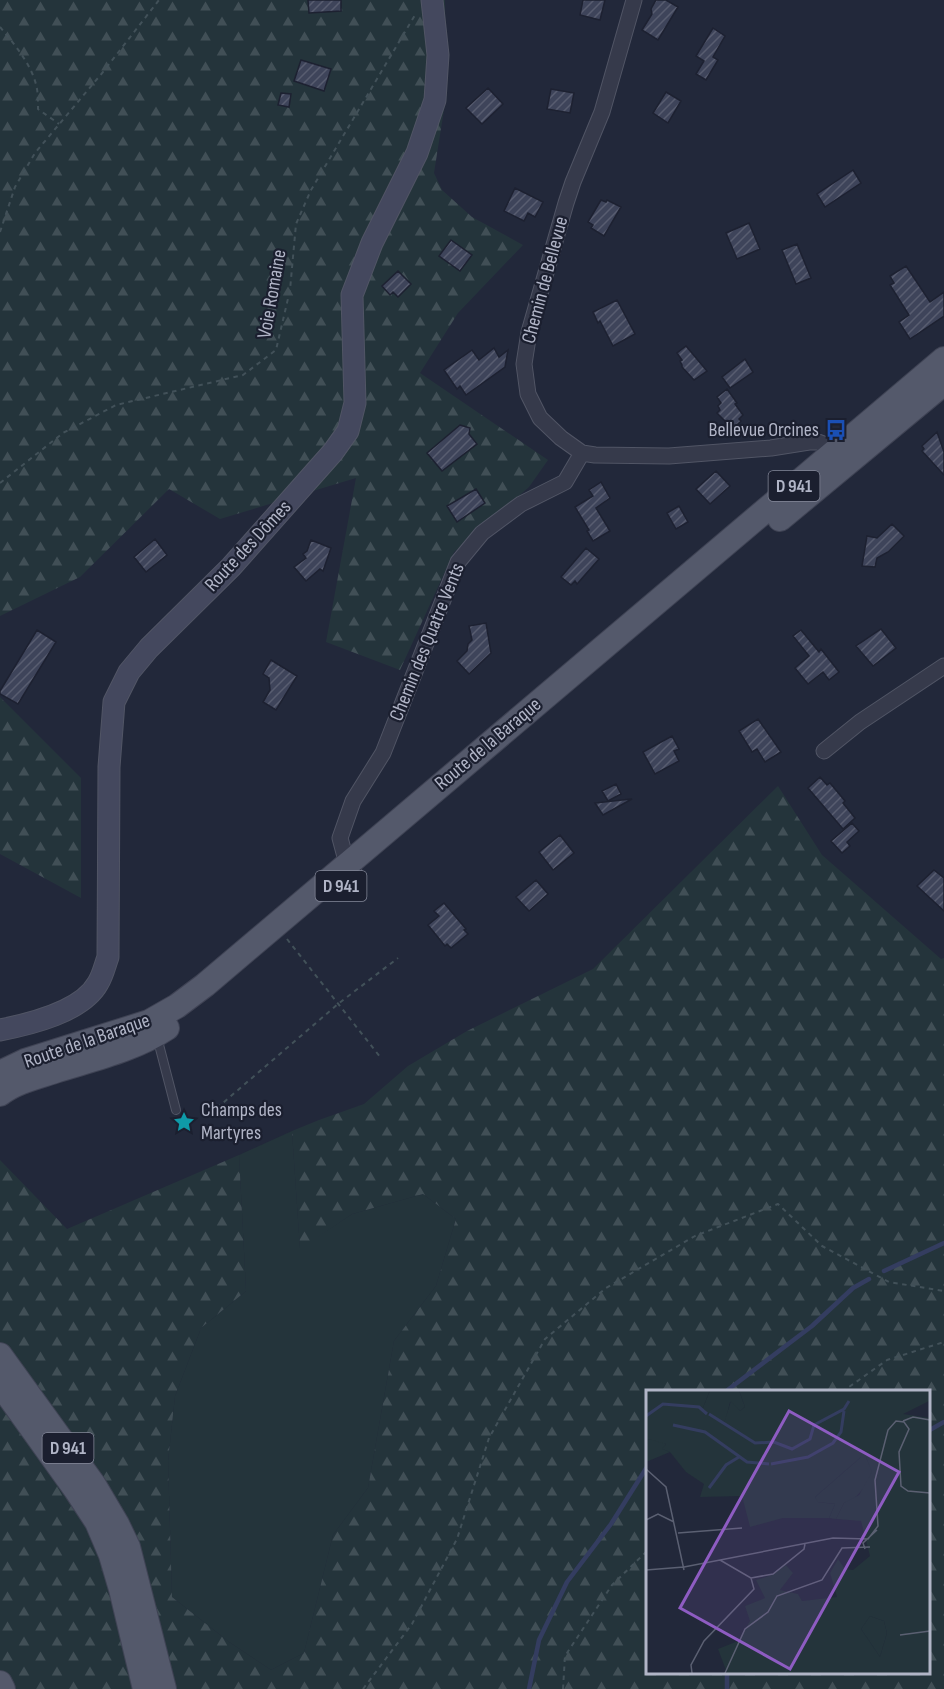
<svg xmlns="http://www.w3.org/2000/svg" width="944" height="1689" font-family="'Sofia Sans Condensed',sans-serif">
  <defs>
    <pattern id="forest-firs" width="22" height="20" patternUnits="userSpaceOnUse" patternTransform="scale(1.5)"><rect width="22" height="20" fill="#24343b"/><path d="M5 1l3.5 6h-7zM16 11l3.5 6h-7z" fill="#414f56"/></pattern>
    <pattern id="building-hatch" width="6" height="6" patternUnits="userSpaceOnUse" patternTransform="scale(1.5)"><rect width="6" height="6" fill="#3e445a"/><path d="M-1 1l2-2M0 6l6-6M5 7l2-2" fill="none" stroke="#585d70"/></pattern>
  </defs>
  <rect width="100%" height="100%" fill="#22283a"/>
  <path fill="#24343b" d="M292 1131 300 1248 352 1214 423 1194 456 1219 436 1286 394 1341 368 1488 333 1535 304 1653 271 1670 229 1642 172 1597 168 1461 175 1396 201 1328 246 1291 239 1155Z"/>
  <path fill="url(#forest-firs)" fill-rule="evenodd" d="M0 0H445L446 97 434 173 442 190 472 217 523 245 458 313 420 373 548 460 529 487 454 552 400 670 326 642 356 478 220 519 169 489 80 577 0 616Z
    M0 697 81 778V898L0 854Z
    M778 786 822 855 941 959 944 958V1689H0V1160L67 1229 239 1155 246 1291 201 1328 175 1396 168 1461 172 1597 229 1642 271 1670 304 1653 333 1535 368 1488 394 1341 436 1286 456 1219 423 1194 352 1214 300 1249 292 1131 319 1120 364 1104 408 1066 467 1031 593 969ZM647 1392H928V1672H647Z"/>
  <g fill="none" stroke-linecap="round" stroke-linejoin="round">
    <path stroke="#343d60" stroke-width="4.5" d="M884 1271 944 1243
      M725 1392 812 1326 853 1288 869 1279
      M928 1431 944 1422
      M727 1672V1689
      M529 1689 539 1640 567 1582 611 1524 647 1467"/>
  </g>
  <path fill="url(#building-hatch)" stroke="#1d2131" stroke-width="1.5" d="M308 0H341V11L309 13Z
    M583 0H605L600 20 580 15Z
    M656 0H666L678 7 658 40 642 30 652 14 651 9Z
    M713 28 725 36 713 57 718 60 706 80 696 74 704 61 696 56Z
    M301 60 331 69 324 91 294 81Z
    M488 88 503 104 482 124 466 108Z
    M551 89 574 93 570 113 547 109Z
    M666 92 681 101 668 123 653 113Z
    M281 93 291 94 289 107 278 105Z
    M853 170 861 183 825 207 817 194Z
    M515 188 543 202 535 217 528 213 524 221 504 211Z
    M601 200 606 202 607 200 621 207 604 236 591 228 593 225 588 222Z
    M749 223 760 249 737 259 726 233Z
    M451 240 472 255 460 271 439 256Z
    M797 244 811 278 796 284 782 250Z
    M906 266 930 302 944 292V316L910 339 899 322 909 315 890 285 894 283 890 276Z
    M398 271 411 284 398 297 393 292 390 295 382 286Z
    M617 300 635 334 613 346 600 321 598 323 593 312Z
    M686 346 707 371 694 380 682 367V365L680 361 682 360 677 353Z
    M494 348 499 357 508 350 505 367 466 395 460 386 457 389 444 370 472 350 479 360Z
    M745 359 753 372 730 388 722 377Z
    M727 389 737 403 735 404 743 415 739 419 741 421 736 426H730L717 413 720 410 718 406 721 403 717 397Z
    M460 425 470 428 469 434 477 444 442 471 427 453Z
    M937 432 944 452V475L922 451 924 449 922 446Z
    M716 471 730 486 710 504 696 489Z
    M601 482 610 498 596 508 610 531 593 541 587 531 589 530 575 507 593 496 589 490Z
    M476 489 485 503 457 522 447 506Z
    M679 506 688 522 676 529 667 513Z
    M892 524 904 536 888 552 877 558 875 567 862 566 867 536 877 538Z
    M155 539 167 555 146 572 134 557Z
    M311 540 331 548 323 571 320 569 306 581 294 567 306 558 303 554 307 551Z
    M586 548 599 559 577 584 575 581 571 585 561 577Z
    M486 623 491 653 469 674 457 661 467 651 468 644 472 640 469 626Z
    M881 629 896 648 873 666 856 646Z
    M37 630 56 642 18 704 0 694V691Z
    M801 630 819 652 821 649 839 672 829 680 823 672 808 684 795 668 809 656 793 636Z
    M271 660 297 676 276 710 263 702 270 690 269 678 263 674Z
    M758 719 781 752 765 762 757 749 752 752 739 731Z
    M672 736 679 749 674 751 679 761 655 774 643 752Z
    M820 777 827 785 830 783 845 801 843 803 855 818 843 829 808 788Z
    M616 784 621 794 608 801 602 791Z
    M632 799 603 815 595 803 631 799Z
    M852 823 859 831 847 842 850 846 842 853 831 841Z
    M560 835 574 853 553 870 539 852Z
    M934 870 944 878V911L917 886Z
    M536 880 548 894 529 911 516 897Z
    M444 903 466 929 464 930 468 934 451 948 447 944 445 946 428 925 439 916 434 911Z"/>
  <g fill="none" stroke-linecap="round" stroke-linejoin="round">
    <defs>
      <path id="lane" d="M157 1037 176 1110"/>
      <path id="street" d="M634 0 602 112 573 182 566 203 529 332 524 364 528 394 540 418 561 438 582 453 595 455 669 456 771 448 809 442H818L837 449 842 452
        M824 751 860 722 944 666
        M355 874 347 864 340 838 353 801 383 753 458 562 482 533 521 504 565 482 582 453"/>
      <path id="secondary" d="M0 1030C30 1024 82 1012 98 983 103 975 105 965 108 957L109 767 114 702 129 672 149 648 231 567 333 452 348 431 355 403 352 295 372 243 417 153 435 100 438 55 432 0"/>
      <path id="primary" d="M780 519 944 383
        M0 1073 25 1061 149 1022 177 1006 205 985 944 359
        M0 1094C15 1082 37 1077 55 1071 93 1059 134 1050 167 1028
        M0 1355 94 1485 117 1524 128 1547 164 1689
        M0 1384 76 1490 97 1522 111 1555 121 1589 145 1689
        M0 1683 3 1689"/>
    </defs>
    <use href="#lane" stroke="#515565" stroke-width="10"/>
    <use href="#street" stroke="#515565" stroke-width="17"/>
    <use href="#secondary" stroke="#515565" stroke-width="23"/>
    <use href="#primary" stroke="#3f4354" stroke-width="26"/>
    <path stroke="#425159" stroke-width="2" stroke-dasharray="4.5 4.5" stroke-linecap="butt" d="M0 27C15 45 33 66 37 89 38 95 38 102 38 109L59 124
      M0 232 15 187 35 153 103 72 159 0
      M0 483 63 433 116 405 243 375 276 350 290 290 296 224 311 190 415 15
      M287 939 381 1058
      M217 1108 338 1004 398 958
      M842 1392 887 1360 944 1342
      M363 1689 412 1624 457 1539 489 1438 545 1339 606 1288 695 1236 778 1204 822 1246 889 1282 944 1291
      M563 1689 565 1656 612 1585 647 1551"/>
    <use href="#lane" stroke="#363a4b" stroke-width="8"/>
    <use href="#street" stroke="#363a4b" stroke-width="15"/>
    <use href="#secondary" stroke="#44485e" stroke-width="21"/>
    <use href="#primary" stroke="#54596b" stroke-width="24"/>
  </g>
  <defs>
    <symbol id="bus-bare" viewBox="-9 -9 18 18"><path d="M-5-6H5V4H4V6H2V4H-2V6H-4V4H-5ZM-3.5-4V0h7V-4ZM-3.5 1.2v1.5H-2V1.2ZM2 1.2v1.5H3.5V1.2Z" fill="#1a4fb4" stroke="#1b1f2f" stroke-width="2.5" paint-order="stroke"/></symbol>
    <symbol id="sight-bare" viewBox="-9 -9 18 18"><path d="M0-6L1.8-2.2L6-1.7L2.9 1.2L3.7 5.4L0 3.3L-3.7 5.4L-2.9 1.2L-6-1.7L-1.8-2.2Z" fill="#0f9aa8" stroke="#1b1f2f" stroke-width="2.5" paint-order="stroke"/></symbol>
  </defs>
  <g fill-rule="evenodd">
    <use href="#bus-bare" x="821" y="415" width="30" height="30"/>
    <use href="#sight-bare" x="169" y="1107" width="30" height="30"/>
  </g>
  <g text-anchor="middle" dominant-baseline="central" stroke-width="4.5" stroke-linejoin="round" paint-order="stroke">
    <g fill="#1b1f2f" stroke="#848899" stroke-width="1.5">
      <rect x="768.5" y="471" width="51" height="30" rx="4.5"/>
      <rect x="315.5" y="871" width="51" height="30" rx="4.5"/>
      <rect x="42.5" y="1433" width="51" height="30" rx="4.5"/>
    </g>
    <g font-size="18" font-weight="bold" fill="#b1b5c7">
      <text x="794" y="486">D 941</text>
      <text x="341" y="886">D 941</text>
      <text x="68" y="1448">D 941</text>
    </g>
    <g font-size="20" fill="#b1b5c7" stroke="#1b1f2f">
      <text transform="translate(545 280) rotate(-75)">Chemin de Bellevue</text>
      <text transform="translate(272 294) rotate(-80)">Voie Romaine</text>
      <text transform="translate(248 546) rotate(-47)">Route des Dômes</text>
      <text transform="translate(427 642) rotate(-68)">Chemin des Quatre Vents</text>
      <text transform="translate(488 744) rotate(-40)">Route de la Baraque</text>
      <text transform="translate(87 1041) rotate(-19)">Route de la Baraque</text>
    </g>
    <g font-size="20" fill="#b1b5c7" stroke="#1b1f2f" text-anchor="end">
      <text x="819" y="430">Bellevue Orcines</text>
      <text x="201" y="1110" text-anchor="start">Champs des<tspan x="201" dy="23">Martyres</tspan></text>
    </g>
  </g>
  <g transform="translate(646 1390)">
    <rect width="284" height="284" fill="#22283a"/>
    <path d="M64 0H93L99 17 94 21 84 12 79 33 56 20ZM1 49 15 51 20 54 17 59 24 62 0 72ZM215 67H220L227 82 218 98 206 111 198 113 190 129 183 128 189 114 171 112 169 107ZM224 226 238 231 241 243 234 267 215 239Z" fill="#24343b"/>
    <path d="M0 0H64L56 20 78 33 85 11 94 21 99 17 93 0H283V11L257 24 283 28V283H81L72 259 92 251 104 231 99 216 119 208 110 190 126 185 140 175 147 183 134 200 152 204 156 211 191 207 184 183 192 169 199 179 207 180 224 166 215 131 190 129 198 113 213 105 226 82 220 67H215L169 107 172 112 189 114 183 128H137L104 137 96 106 54 107 58 94 40 82 24 62 16 59 20 54 2 49 0 59ZM224 226 238 231 241 243 234 267 215 239Z" fill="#24343b" fill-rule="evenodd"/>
    <path fill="none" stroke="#343d60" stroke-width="3" d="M63 24 109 53 128 52 146 59 164 49 168 35 198 19 203 11M0 26 17 14 53 17 61 24M27 35 59 42 101 72 123 74M125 74 162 67 187 53 195 42 198 21M63 98 80 75 93 67"/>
    <path fill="none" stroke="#5b6072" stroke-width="1.5" d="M257 31 267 27 284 30M0 79 20 97 38 180M0 130 12 124 28 132M32 143 96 138M219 159 217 153 231 140M0 180 38 177 187 148 222 149 232 136 229 90 242 40 250 31 258 32 263 39 253 62 255 96 262 101 284 103M105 188 127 184 158 159 159 154M254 245 284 241M46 283 45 275 58 251 108 199 105 188 74 170M79 283 99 239 122 222 131 206 176 190 196 158 224 157"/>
    <path fill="#8e5cc2" fill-opacity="0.15" stroke="#8e5cc2" stroke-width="3" d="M143 21 253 82 144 279 34 218Z"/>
    <rect width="284" height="284" fill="none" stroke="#b1b5c7" stroke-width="3"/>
  </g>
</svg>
